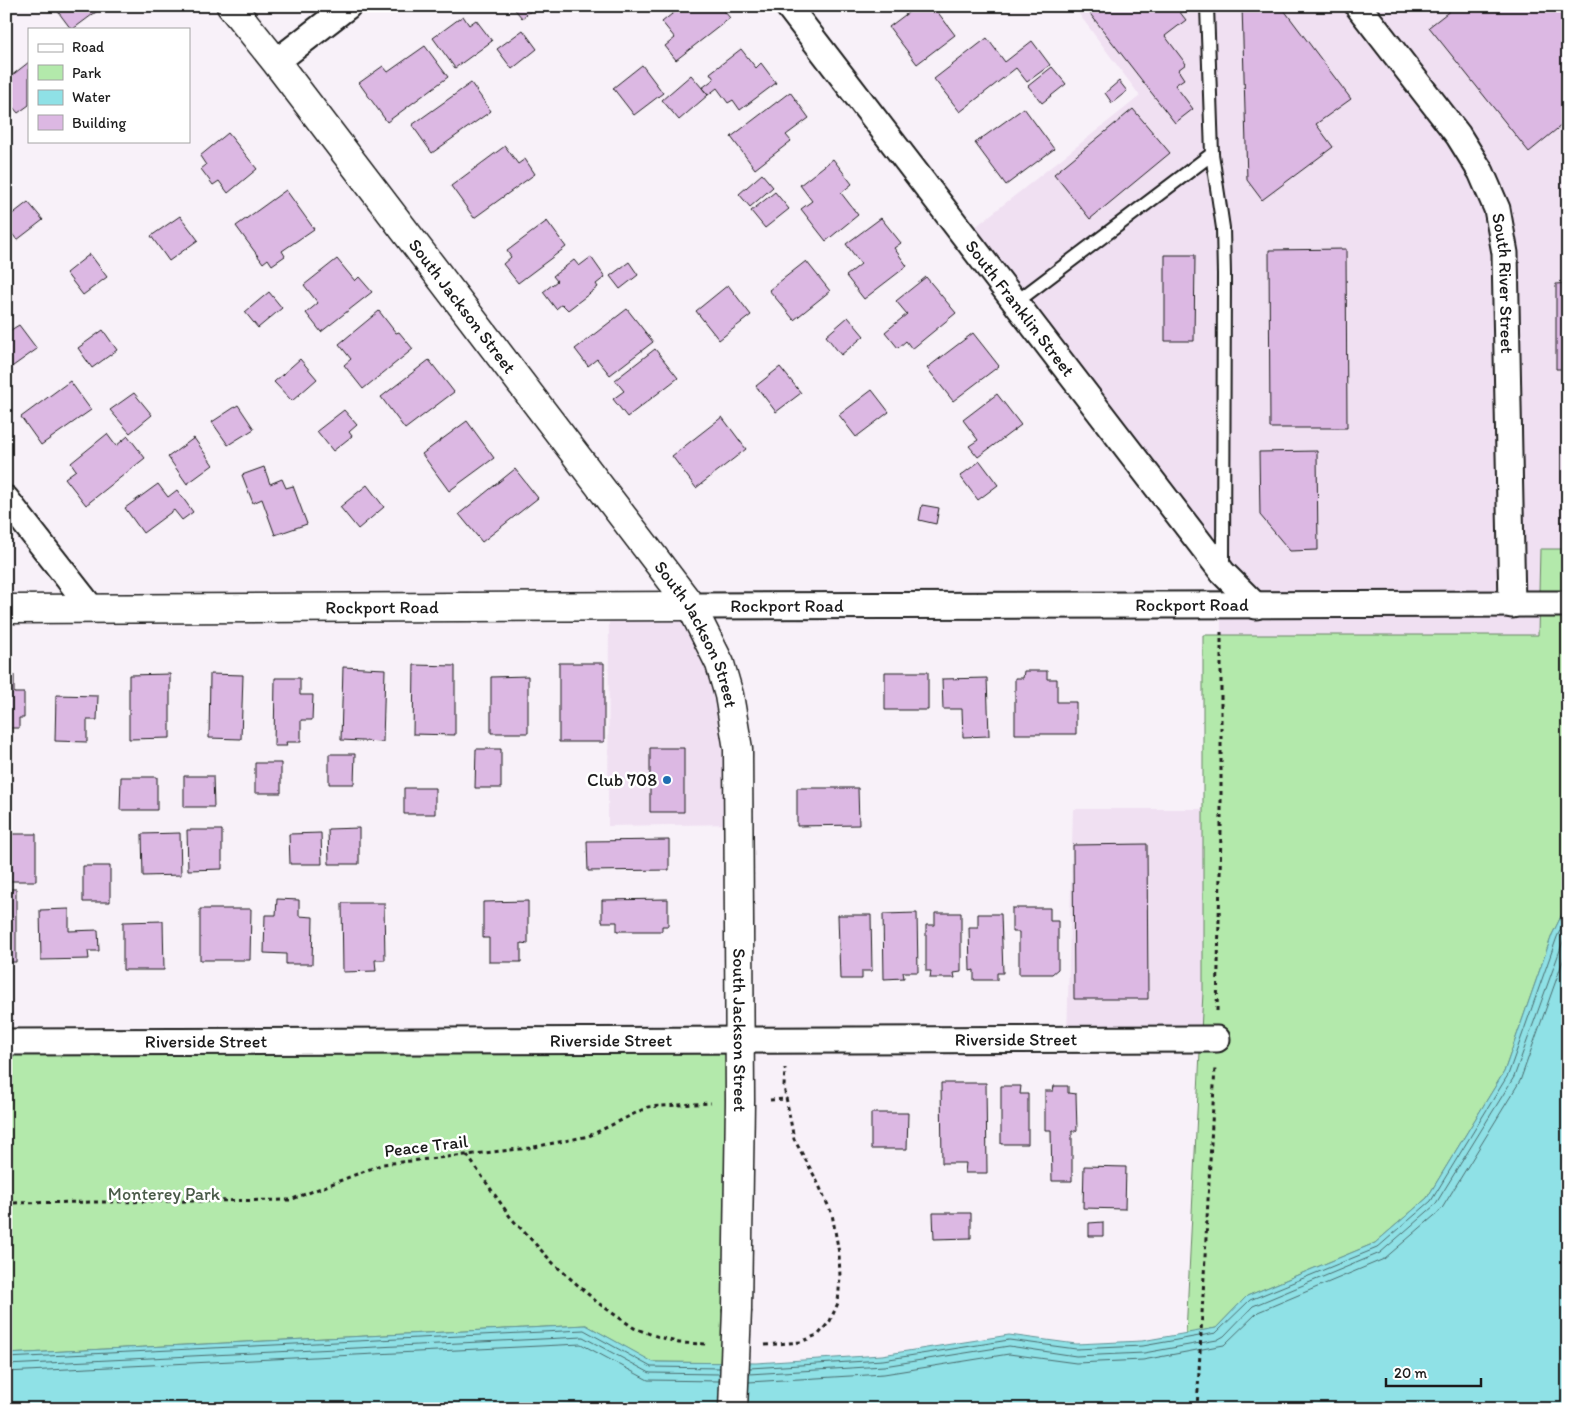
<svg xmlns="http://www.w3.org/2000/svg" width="1574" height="1415" font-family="Itim,sans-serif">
  <rect width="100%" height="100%" fill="#f8f1f9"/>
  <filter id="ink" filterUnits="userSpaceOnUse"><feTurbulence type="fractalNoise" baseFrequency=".02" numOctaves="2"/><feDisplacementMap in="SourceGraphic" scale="10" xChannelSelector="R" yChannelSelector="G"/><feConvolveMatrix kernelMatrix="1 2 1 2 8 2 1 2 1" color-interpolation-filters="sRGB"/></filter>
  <g filter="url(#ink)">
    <path fill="#f0e0f2" d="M1073 6H1568V902L1552 935 1374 1243 1247 1296 1217 1039 1067 1040 1073 809H1221V605L1255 606 964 236 1140 96Z
      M609 606H691L720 664 738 824 608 826Z"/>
    <path fill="#b3e9ab" stroke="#688264" d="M1540 549H1568V902L1552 935 1504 1072 1427 1198 1375 1243 1247 1296 1216 1328 1186 1334 1203 992V635H1538Z
      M740 1041 735 1363 652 1362 586 1325 6 1354V1042Z"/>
    <path fill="#8fe1e6" stroke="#619295" d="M1568 902V1409H6V1354L586 1325 653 1362 756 1363 882 1355 1009 1335 1076 1344 1142 1341 1216 1328 1247 1296 1375 1243 1427 1198 1504 1072 1552 935Z"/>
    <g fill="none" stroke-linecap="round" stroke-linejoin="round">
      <path stroke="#4a6b6d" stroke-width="1" d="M6 1358 584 1330 651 1367 720 1368
        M6 1365 583 1337 650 1373 719 1374
        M750 1368 883 1360 1009 1340 1076 1349 1143 1346 1216 1333 1250 1300 1377 1248 1431 1201 1508 1075 1557 937 1568 913
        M6 1372 581 1344 648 1380 719 1381
        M749 1374 884 1366 1009 1346 1076 1356 1144 1353 1217 1340 1224 1336 1253 1306 1380 1253 1435 1205 1514 1077 1568 928
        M749 1382 884 1374 1009 1354 1076 1363 1143 1360 1224 1345 1258 1312 1384 1259 1441 1210 1520 1081 1568 947"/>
    </g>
    <path fill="#dcb8e3" stroke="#1c1c1c" d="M59 6H104L73 29H71L56 9Z
      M512 6H537L522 18Z
      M682 6H720L730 18 676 60 665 46 675 38 662 22Z
      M917 6H933L955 35 917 64 889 27Z
      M1084 6H1175L1186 20 1165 36 1186 64 1178 70 1184 79 1175 85 1193 109 1175 123Z
      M1242 6H1281L1351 99 1316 124 1333 147 1262 200 1247 180Z
      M1456 6H1568V120L1529 152 1429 27Z
      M463 16 469 25 476 20 492 41 455 68 433 38Z
      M523 30 537 49 512 69 497 49Z
      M987 38 1005 62 1032 41 1050 65 1027 82 1016 68 960 112 934 79Z
      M425 46 448 77 387 122 359 83 383 66 388 72Z
      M741 49 756 68 761 63 776 83 740 110 733 100 728 103 717 88 708 95 702 88 714 79 710 73Z
      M29 62V105L18 113 6 99V80Z
      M642 65 663 93 634 115 613 88Z
      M1052 67 1066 84 1042 103 1028 86Z
      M691 75 708 95 679 120 662 100Z
      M1119 81 1127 91 1112 103 1105 93Z
      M471 83 491 111 432 153 412 125Z
      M790 92 809 118 786 135 791 141 755 169 731 137Z
      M1024 108 1054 149 1006 185 975 143Z
      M1133 109 1170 153 1090 219 1054 174Z
      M228 133 257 169 228 193 219 181 213 185 201 169 206 165 200 156Z
      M505 146 518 164 525 159 535 174 474 218 451 186Z
      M833 159 852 184 841 193 858 215 826 241 801 209 812 201 800 185Z
      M762 174 773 187 750 207 739 194Z
      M286 190 314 229 282 251 285 256 272 265 268 259 263 263 236 226Z
      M775 192 789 209 765 228 751 211Z
      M28 202 43 220 17 240 6 226V219Z
      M180 216 198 240 169 261 151 236Z
      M881 218 901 243 894 248 907 266 864 299 846 276 861 264 846 244Z
      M547 221 566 247 518 283 503 264 511 257 507 251Z
      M1346 249 1347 428H1270L1269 250Z
      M90 254 107 277 83 295 66 273Z
      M1165 255H1195L1194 341H1165Z
      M591 257 605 277 596 284 598 287 568 310 562 304 556 309 543 292 557 281 553 276 574 260 579 266Z
      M337 259 355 281 359 277 372 292 321 332 306 313 318 303 304 285Z
      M806 261 830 291 794 320 769 290Z
      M629 262 638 275 620 289 610 276Z
      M926 277 956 313 912 349 906 341 898 348 885 332 907 314 896 301Z
      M1568 283V369H1556V284Z
      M728 285 751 315 719 340 696 311Z
      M269 292 282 308 258 328 245 312Z
      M627 309 653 342 610 375 597 359 588 366 575 349Z
      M379 311 396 333 399 332 413 349 363 389 344 365 351 359 339 344Z
      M848 317 864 336 841 355 826 336Z
      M19 325 37 349 6 371V333Z
      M103 330 117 350 92 368 78 348Z
      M973 333 999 366 953 401 927 368Z
      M655 349 678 378 627 417 613 399 624 391 615 380Z
      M300 359 317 379 292 401 274 382Z
      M429 360 454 392 405 429 381 397Z
      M780 367 801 393 776 412 756 386Z
      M70 381 91 410 41 445 21 417Z
      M872 390 889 412 856 437 839 415Z
      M134 393 152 415 130 433 110 410Z
      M997 394 1021 425 978 457 969 446 978 440 963 420Z
      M238 405 254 429 228 445 212 422Z
      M344 410 357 425 349 432 352 436 333 451 317 431Z
      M722 417 746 449 696 488 672 456Z
      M467 421 494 458 449 491 422 454Z
      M107 434 116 446 128 436 145 458 86 505 65 478 76 470 71 463Z
      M194 438 213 465 187 484 168 457Z
      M1317 451 1318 550 1290 551 1260 515 1259 452Z
      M980 461 998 485 978 500 960 476Z
      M264 467 270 484 282 479 286 488 293 486 307 524 275 535 262 499 253 503 242 475Z
      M515 469 538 498 482 542 459 514Z
      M158 484 168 497 177 490 193 512 182 520 174 510 143 533 125 508Z
      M367 485 384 507 358 529 340 507Z
      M922 505 939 508 936 524 919 520Z
      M559 663H604V742H559Z
      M414 665 455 666V735L413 734Z
      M343 667 385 669 383 742 341 740Z
      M1024 671H1047V679H1057V702H1076V734H1015V678H1023Z
      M885 672H928V710H885Z
      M170 674V738L129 739V675Z
      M210 674 243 675 241 739 209 738Z
      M6 675H14V693H24V718H19V728H10V739H6Z
      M528 676V733H491V677Z
      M275 678H300V695H313L312 720H301V742H286L287 746H274Z
      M987 678 989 736 963 737 962 709H943L942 679Z
      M56 695 98 696 97 720H87V742L55 741Z
      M650 748H684V812H650Z
      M476 749H501V788H475Z
      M329 754H355L354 784H329Z
      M255 763H281V793H255Z
      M184 776H213L214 807H184Z
      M121 777H157V810H120Z
      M404 788H435V814H404Z
      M797 788H858L859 825 797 826Z
      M359 828V864H329L328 829Z
      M187 830H222V869L188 870Z
      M180 833 181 875 143 876 142 834Z
      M321 833 322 864H290L289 834Z
      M6 834H36V881H6Z
      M669 840V870L588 871 587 841Z
      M1147 844 1148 999H1074L1073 845Z
      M83 866H110V902H83Z
      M6 889H16V962H6Z
      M277 899 299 900V916L313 917 312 964H286V954L264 953 265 915H276Z
      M668 899V926H662V931H617V922H602V900Z
      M528 901V944L521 943V962H489V938H483V902Z
      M342 903H384L385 960H375L376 971 343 972Z
      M1012 908H1050V921H1058V969L1052 974H1019V932H1012Z
      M69 909V931L98 930 99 951H88L89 959 41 960 40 910Z
      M200 909H251L250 960H200Z
      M917 913 918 972H903L904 978 884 979 883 914Z
      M935 913H961V972L954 973 955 978H930L931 971H926V925H935Z
      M978 914H1001L1003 973H997V980H974V970L970 971 969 927H978Z
      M838 915H871L872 971H862V979H840Z
      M163 921 164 970H123V922Z
      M941 1083H986L987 1173H965L966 1163H942Z
      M1001 1086H1021L1020 1094H1028V1144H1001Z
      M1054 1086H1068V1093L1076 1094 1077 1131H1072V1181H1052L1051 1130H1045V1091H1053Z
      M871 1113H908L907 1149H871Z
      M1084 1166 1126 1167 1125 1209 1083 1208Z
      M933 1213H971V1238L934 1239Z
      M1103 1222V1236H1089V1223Z"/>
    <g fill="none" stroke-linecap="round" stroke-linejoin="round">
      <defs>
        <path id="lane" d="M1207 6 1212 154 1223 228 1224 274 1223 568
          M1015 303 1212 154"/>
        <g id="street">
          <path id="s1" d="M788 6 1223 573 1256 606"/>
          <path id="s2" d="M1358 6 1458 135 1481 172 1497 209 1505 253 1512 605"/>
          <path d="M276 62 348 6"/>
          <path d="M6 499 92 609"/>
          <path id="s3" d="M691 606 1568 604"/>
          <path id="s4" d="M6 1042 1217 1039"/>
        </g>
        <g id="secondary">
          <path id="s5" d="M231 6 276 62 691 606 720 664 729 695 738 749 740 1101 737 1310"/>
          <path id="s6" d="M6 609 691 606"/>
        </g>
      </defs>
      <use href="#lane" stroke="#1c1c1c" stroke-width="16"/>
      <use href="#street" stroke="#1c1c1c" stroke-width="29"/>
      <use href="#secondary" stroke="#1c1c1c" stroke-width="31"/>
      <path stroke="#1c1c1c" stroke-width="3" stroke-dasharray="4 4" stroke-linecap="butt" d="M1217 1011 1221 830V632
        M770 1100 787 1099
        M467 1155 511 1218 554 1264 598 1303 634 1328 653 1335 679 1343 706 1344
        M6 1203 290 1200 383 1164 529 1148 589 1136 648 1107 711 1103
        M765 1345 801 1342 819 1334 830 1321 838 1303 840 1277 839 1253 832 1214 816 1179 794 1139 784 1087 785 1068
        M1197 1409 1215 1067"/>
      <use href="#lane" stroke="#fff" stroke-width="12"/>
      <use href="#street" stroke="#fff" stroke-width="25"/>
      <use href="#secondary" stroke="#fff" stroke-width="28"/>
      <defs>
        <path id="secondary-bridge" d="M733 1409 737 1310"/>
      </defs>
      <use href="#secondary-bridge" stroke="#1c1c1c" stroke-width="31" stroke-linecap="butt"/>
      <use href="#secondary-bridge" stroke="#fff" stroke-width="28"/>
    </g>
  </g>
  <circle fill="#1f6fb2" stroke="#fff" stroke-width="2" cx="667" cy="780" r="5"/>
  <g text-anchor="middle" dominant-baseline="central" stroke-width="5" stroke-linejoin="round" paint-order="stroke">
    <g font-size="18" fill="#1c1c1c" stroke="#fff">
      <text stroke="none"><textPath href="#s2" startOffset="322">South River Street</textPath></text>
      <text stroke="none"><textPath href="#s5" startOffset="379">South Jackson Street</textPath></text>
      <text stroke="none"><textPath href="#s1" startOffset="381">South Franklin Street</textPath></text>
      <text stroke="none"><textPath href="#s3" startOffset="96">Rockport Road</textPath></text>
      <text stroke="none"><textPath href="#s3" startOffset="501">Rockport Road</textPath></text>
      <text stroke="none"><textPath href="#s6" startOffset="376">Rockport Road</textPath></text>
      <text stroke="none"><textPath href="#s5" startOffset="784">South Jackson Street</textPath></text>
      <text stroke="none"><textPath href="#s5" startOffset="1189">South Jackson Street</textPath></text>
      <text stroke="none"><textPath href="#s4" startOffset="1010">Riverside Street</textPath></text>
      <text stroke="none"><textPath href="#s4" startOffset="605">Riverside Street</textPath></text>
      <text stroke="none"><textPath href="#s4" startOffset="200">Riverside Street</textPath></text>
      <text transform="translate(426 1146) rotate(-7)">Peace Trail</text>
    </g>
    <g font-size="18" fill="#1c1c1c" stroke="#fff" text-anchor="end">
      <text x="657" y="780">Club 708</text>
    </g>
    <g font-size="18" fill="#495a47" stroke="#fff">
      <text x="164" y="1194">Monterey Park</text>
    </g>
  </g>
  <rect width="1574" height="1415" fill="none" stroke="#fff" stroke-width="25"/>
  <rect x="12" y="12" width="1549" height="1390" fill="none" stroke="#1c1c1c" stroke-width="2" filter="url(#ink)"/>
  <rect x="28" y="28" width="162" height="115" fill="#ffffff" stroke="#a4a4a4"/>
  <rect x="38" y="44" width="25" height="8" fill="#ffffff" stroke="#a4a4a4"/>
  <text x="72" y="52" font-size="15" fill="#1c1c1c">Road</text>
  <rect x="38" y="65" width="25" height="15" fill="#b3e9ab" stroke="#a4a4a4"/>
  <text x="72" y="78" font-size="15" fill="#1c1c1c">Park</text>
  <rect x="38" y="90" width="25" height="15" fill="#8fe1e6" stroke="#a4a4a4"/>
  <text x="72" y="102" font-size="15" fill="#1c1c1c">Water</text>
  <rect x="38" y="115" width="25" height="15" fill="#dcb8e3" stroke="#a4a4a4"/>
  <text x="72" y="128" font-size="15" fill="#1c1c1c">Building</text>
  <path d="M1386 1378v8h95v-8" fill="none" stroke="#1c1c1c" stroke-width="2.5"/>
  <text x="1394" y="1378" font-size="15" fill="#1c1c1c" stroke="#ffffff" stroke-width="4" paint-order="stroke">20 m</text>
</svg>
